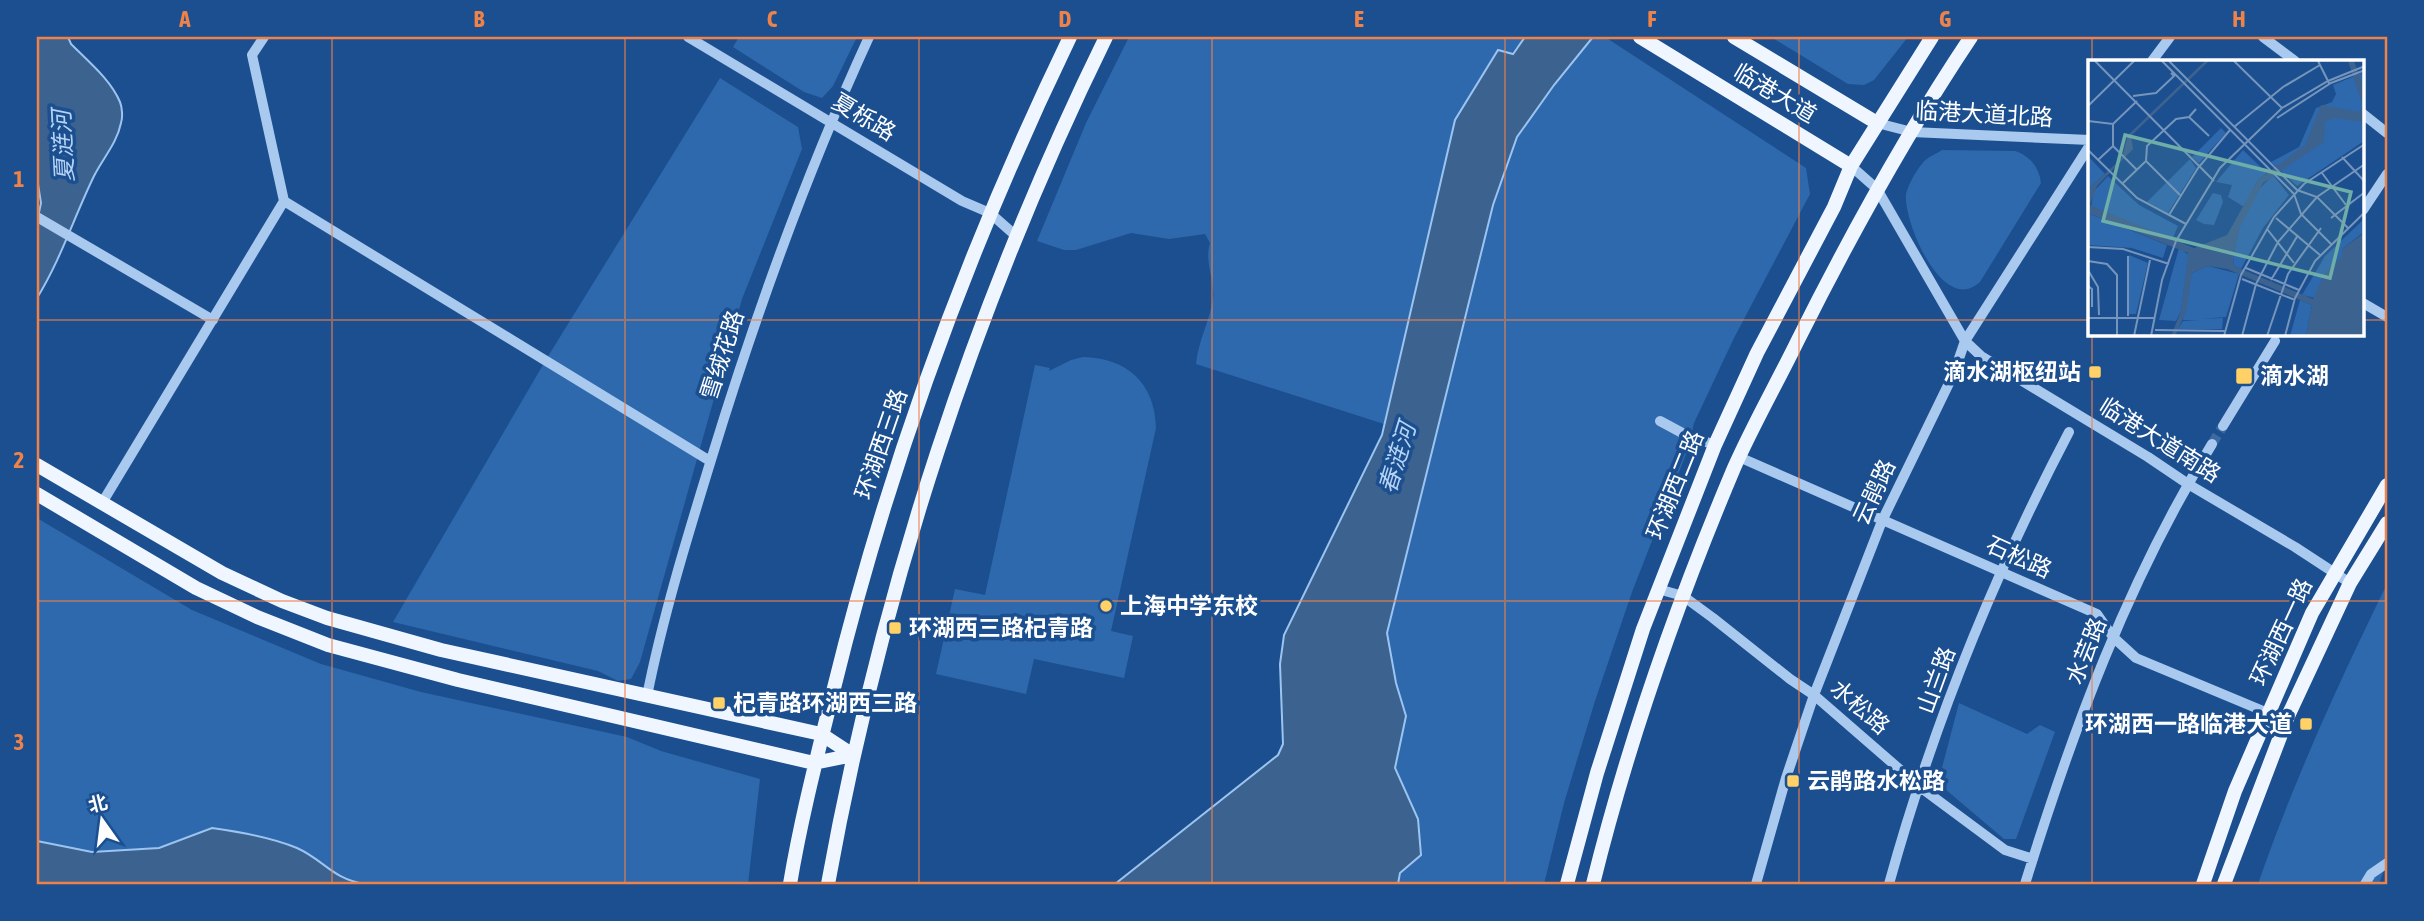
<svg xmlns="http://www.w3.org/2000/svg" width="2424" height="921" font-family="'Asap Condensed','Noto Sans SC',sans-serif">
  <rect width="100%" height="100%" fill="#1b4f8f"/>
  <path fill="#2e69ad" d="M739 37H857L833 86 822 98 804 92 733 47Z
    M1129 37H1525L1455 120 1384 424 1196 364C1198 341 1210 321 1213 298 1215 279 1204 262 1210 243L1205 234 1169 239 1131 233 1076 250H1064L1037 241 1086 123Z
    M1593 37H1605L1806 168 1810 194 1734 338 1694 423 1688 449 1632 592 1595 701 1564 803 1544 884H1398L1418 819 1395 768 1406 716 1396 683 1387 634 1493 205 1517 137 1554 85Z
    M1771 37H1908L1874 80 1864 85 1848 84Z
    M720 78 798 127 802 149 742 299 640 662 631 679 618 681 598 671 393 622 547 358Z
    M1942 150 2015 151C2030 156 2039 167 2041 183L1980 282C1943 316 1904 223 1906 195 1907 186 1920 163 1928 158 1932 155 1938 153 1942 150Z
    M1083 357C1127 358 1155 383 1156 428L1111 631 1133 636 1124 678 1034 659 1026 694 936 674 955 589 985 595 1035 365 1050 368 1049 371 1071 360Z
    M37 518 192 610 321 664 421 692 627 737 661 751 760 779 748 884H365L346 881 300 849 212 828 159 848 92 852 37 841Z
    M2387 584V869L2384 870 2379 884H2258C2294 780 2339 682 2387 584Z
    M1959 703 2027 734 2040 725 2055 732 2016 839H2004L1938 783Z"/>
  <path fill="#3c6290" stroke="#9cc4f0" stroke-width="2" d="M37 37H68L71 44C88 61 111 80 120 102 122 107 123 117 121 123 117 143 103 158 94 176 74 217 61 259 37 298V222L41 203 37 178Z
    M1525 37H1593L1554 85 1517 137 1493 205 1387 633 1396 683 1406 716 1395 768 1418 819 1421 855 1400 873 1398 884H1115L1278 755 1283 744 1280 664 1284 635 1382 435 1455 120 1498 50 1513 54Z
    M212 828C241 832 270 837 297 848 324 860 332 879 365 884H37V841L92 852 159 848Z"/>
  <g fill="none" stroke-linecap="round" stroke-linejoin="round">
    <path stroke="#3d69a0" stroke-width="10" stroke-dasharray="10 5" stroke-linecap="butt" d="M2212 444 2223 426"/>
    <path stroke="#a9c9ee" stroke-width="10" d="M688 37 962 201 990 213 1016 236
      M2263 37 2295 61
      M2152 61 2170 37
      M2363 114 2387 133
      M1877 123 1912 132 2090 140
      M1851 166 1877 189 1965 341 1981 356 2148 457 2188 484 2295 547 2350 583
      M284 201 710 461
      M2363 210 2387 174
      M37 217 213 320
      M2363 303 2387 317
      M1660 421 1686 435 1715 445
      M2223 426 2275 341
      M1739 457 2097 614 2113 637 2136 658 2268 713
      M102 503 284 201 252 55 264 37
      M1658 589 1683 596 1713 618 1790 679 1814 695 1920 787 2005 850 2033 859
      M647 696C663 616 687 538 711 460 755 316 806 174 869 37
      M1756 884 1786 778 1814 695 1882 521 1954 373 1965 341 2090 145
      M1889 884C1932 728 1994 575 2069 432
      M2025 884C2072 732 2128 580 2212 444
      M2365 884 2371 874 2387 863"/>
    <path stroke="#f0f6ff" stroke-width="14" d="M1640 37 1851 166
      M1734 37 1877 123
      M37 465 222 573 282 601 327 618 441 650 821 734 853 755
      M37 494 196 588 257 617 328 645 458 680 814 763 853 755
      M790 884C801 818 818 753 834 688 889 464 970 244 1070 37
      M828 884C881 591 975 304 1106 37
      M1567 884 1597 773 1643 629 1715 445 1757 353 1834 207 1851 166 1932 37
      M1593 884C1628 742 1677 603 1734 468 1753 425 1777 383 1798 340 1850 236 1906 134 1971 37
      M2203 884 2235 791 2312 613 2387 485
      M2224 884 2288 716 2350 583 2387 523"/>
  </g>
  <path fill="none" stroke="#ee8249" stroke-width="2" stroke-opacity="0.55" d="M332 37V884M625 37V884M919 37V884M1212 37V884M1505 37V884M1799 37V884M2092 37V61M37 320H2090M2363 320H2387M2092 334V884M37 601H2387"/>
  <g fill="#ffd166" stroke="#1b4f8f" stroke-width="2.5">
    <rect x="2088" y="365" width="14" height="14" rx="3.5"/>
    <rect x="2235" y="367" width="18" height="18" rx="3.5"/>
    <circle cx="1106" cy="606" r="7"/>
    <rect x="888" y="621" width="14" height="14" rx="3.5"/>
    <rect x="712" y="696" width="14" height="14" rx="3.5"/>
    <rect x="2299" y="717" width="14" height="14" rx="3.5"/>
    <rect x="1786" y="774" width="14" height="14" rx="3.5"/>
  </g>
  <g text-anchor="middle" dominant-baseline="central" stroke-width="7" stroke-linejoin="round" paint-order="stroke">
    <g font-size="23" fill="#fff" stroke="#1b4f8f">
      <text transform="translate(1775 93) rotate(31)">临港大道</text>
      <text transform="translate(1984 114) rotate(3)">临港大道北路</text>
      <text transform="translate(864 117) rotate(31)">夏栎路</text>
      <text transform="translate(722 355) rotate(-72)">雪绒花路</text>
      <text transform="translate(2160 440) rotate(32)">临港大道南路</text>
      <text transform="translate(881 444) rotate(-71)">环湖西三路</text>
      <text transform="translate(1675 485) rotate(-68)">环湖西二路</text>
      <text transform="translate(1874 492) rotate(-65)">云鹃路</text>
      <text transform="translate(2019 557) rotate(24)">石松路</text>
      <text transform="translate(2281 632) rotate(-65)">环湖西一路</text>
      <text transform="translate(2086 651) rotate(-68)">水芸路</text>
      <text transform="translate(1936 680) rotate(-70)">山兰路</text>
      <text transform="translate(1860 707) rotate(41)">水松路</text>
    </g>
    <g font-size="23" font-weight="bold" fill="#fff" stroke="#1b4f8f" text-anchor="start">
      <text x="2081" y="372" text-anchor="end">滴水湖枢纽站</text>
      <text x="2260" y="376">滴水湖</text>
      <text x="1120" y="606">上海中学东校</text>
      <text x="909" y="628">环湖西三路杞青路</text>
      <text x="733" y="703">杞青路环湖西三路</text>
      <text x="2292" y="724" text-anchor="end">环湖西一路临港大道</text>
      <text x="1807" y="781">云鹃路水松路</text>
    </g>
    <g font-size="24" font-style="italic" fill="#b5d3f5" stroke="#1b4f8f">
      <text transform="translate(63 146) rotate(-93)">夏涟河</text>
      <text transform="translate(1397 458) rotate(-73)">春涟河</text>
    </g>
  </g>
  <g transform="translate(2088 60)">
    <rect width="276" height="276" fill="#1b4f8f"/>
    <path d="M276 12V81L209 126 183 102 211 87 228 48 244 42 248 34 245 25ZM133 68 138 73 111 103 104 97ZM155 90 179 113 170 120 156 147 140 137 144 125 128 122ZM0 96 17 114 0 129ZM102 99 108 108 80 153 59 142ZM185 115 201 135 175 168 153 209 146 206 145 198 151 167 171 129ZM20 116 51 145 90 166 84 180 3 147 6 131ZM125 133 133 135 135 142 126 165 116 164 108 160ZM2 154 79 185 75 198 44 188 0 185ZM276 159V172L254 189 255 196 235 217 227 238 214 235 237 196ZM91 188 101 195 93 251 88 261 71 260ZM41 195 60 203 48 254H40ZM120 206 151 214 138 257 113 259 135 258 134 269H90L95 261 111 260H95L100 227 104 213ZM212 240 224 245 218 276H202Z" fill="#2e69ad"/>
    <path d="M117 1H121L43 76 45 89 9 126 2 145 106 188 139 175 170 120 217 85 233 45 270 52 275 47 260 1H266L276 28V62L247 58 237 62 236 82 175 123 152 167 145 198 146 206 225 239 237 213 254 196V189L276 173V276H218L224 245 139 209 120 206 104 213 98 252 87 276H83L93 251 100 193 0 153V129L34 98 40 75Z" fill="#3c6290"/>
    <path fill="none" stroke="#7695bc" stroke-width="2" d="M7 1 126 121M74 1 206 134M81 1 209 130M146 1 194 48M230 1 241 23M45 36 68 33 86 16 83 13M0 46 46 1M101 57 121 76M189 58 243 23 277 10M0 61 25 64 49 41M146 67 195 27 232 5M25 86 49 110M0 90 49 138 98 164M254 97 277 122M10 100 25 86V64M58 101 92 135M234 113 258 145M34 124 58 101 59 86 88 59 101 57 108 49M209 130 229 137 260 168M206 134 213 154 243 184M81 155 110 108 142 70M188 158 232 195M243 158 277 132M179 169 206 203M0 187 35 189 81 204M0 201 19 204 29 215V276M158 208 211 230M0 210 10 227 11 255M154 219 207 240M183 220 210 175M0 226 4 229V247M40 256V196M0 258H66M67 270 137 271M46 276 62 200M63 276 74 220 88 181 132 108 194 48 240 21 277 6M136 276 153 215 186 157 216 124 277 84M154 276 168 224 190 182 229 137 277 104M179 276 200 214 233 168M197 276 207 238 227 201 277 152"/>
    <path fill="#6fada8" fill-opacity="0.15" stroke="#6fada8" stroke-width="3.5" d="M37 75 263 132 242 218 15 161Z"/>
    <rect width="276" height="276" fill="none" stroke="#fff" stroke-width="3.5"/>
  </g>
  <rect width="2424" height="921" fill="none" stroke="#1b4f8f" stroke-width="77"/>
  <g transform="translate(102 820) rotate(346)" stroke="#1b4f8f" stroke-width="5" paint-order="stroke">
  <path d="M0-5L12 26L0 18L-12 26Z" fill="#ffffff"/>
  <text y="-10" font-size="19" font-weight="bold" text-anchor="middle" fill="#ffffff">北</text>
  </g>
  <rect x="38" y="38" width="2348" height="845" fill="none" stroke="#ee8249" stroke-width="2.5"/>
  <g font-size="23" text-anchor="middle" font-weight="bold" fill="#ee8249">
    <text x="185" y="27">A</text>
    <text x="479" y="27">B</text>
    <text x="772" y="27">C</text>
    <text x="1065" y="27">D</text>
    <text x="1359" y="27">E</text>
    <text x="1652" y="27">F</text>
    <text x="1945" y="27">G</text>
    <text x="2239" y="27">H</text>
    <text x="19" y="187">1</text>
    <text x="19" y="468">2</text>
    <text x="19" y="750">3</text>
  </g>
</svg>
